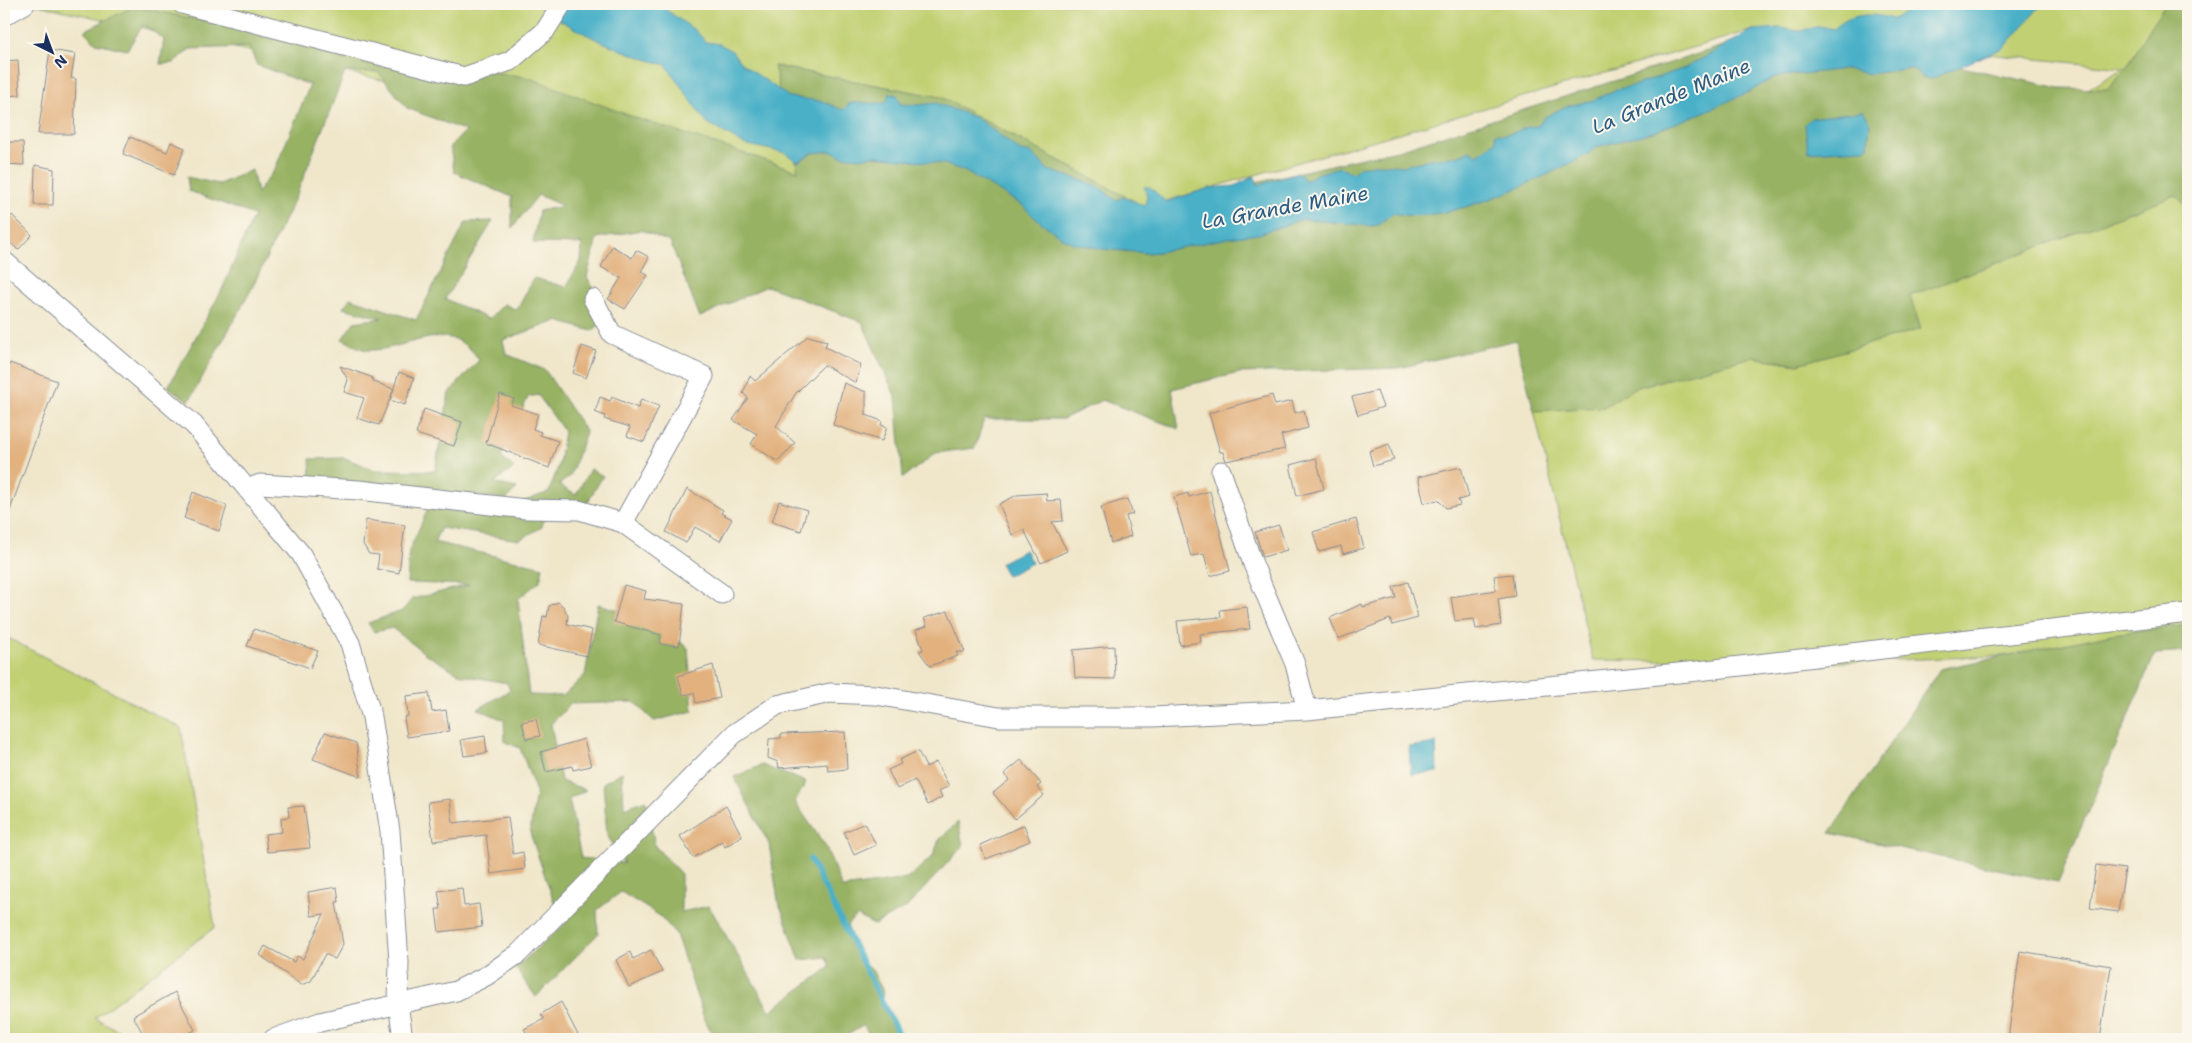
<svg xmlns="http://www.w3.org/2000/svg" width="2192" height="1043" font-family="'Shantell Sans',sans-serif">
  <rect width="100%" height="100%" fill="#fbf7ec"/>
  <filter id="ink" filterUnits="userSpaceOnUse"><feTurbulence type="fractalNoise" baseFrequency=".02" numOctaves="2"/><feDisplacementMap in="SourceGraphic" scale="10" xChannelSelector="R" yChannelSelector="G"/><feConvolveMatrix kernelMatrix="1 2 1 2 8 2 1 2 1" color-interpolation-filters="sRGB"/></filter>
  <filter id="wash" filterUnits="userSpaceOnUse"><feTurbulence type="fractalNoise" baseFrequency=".0096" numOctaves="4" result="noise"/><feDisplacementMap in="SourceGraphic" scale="20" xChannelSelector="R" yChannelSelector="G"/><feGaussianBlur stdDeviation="1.12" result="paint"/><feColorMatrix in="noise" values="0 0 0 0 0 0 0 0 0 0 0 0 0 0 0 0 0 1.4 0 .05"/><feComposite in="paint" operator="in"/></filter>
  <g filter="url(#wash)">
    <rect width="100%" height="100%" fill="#f0e7cb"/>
    <path fill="#c1d072" stroke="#6e8068" d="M33 4H2188V636L2102 652 1818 663 1593 660 1534 411 2124 68 1753 30 1145 207 942 98 775 66 799 171Z
      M4 636 181 728 215 927 95 1018 134 1039H4Z"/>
    <path fill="#98b264" stroke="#5a7061" d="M2165 4H2188V208L2175 195 1910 296 1921 329 1798 364 1752 357 1634 388 1604 407 1534 411 1516 340 1399 368 1239 373 1172 389 1179 429 1102 400 1063 419H984L975 448 936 453 903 478 896 398 862 322 767 286 700 317 670 242 641 230 597 238 587 277 610 316 592 331 557 321 503 340 506 354 545 370 586 432 570 476 559 485 576 495 590 469 603 476 587 503 522 502 549 492 559 464 564 431 538 395 528 397 501 457 514 468 494 483 517 488 507 499 311 479 310 459 345 458 375 470 435 471 449 393 479 360C449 315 410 350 370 350 362 351 349 342 342 339L354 322 382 318 343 308 350 298 416 320 466 222 493 221 445 299 489 319 504 304 517 310 534 278 566 287 581 261 582 244 533 243 539 211 563 206 538 195 512 228V197L454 172 450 146 466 131 407 108 378 72H345L296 196 251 290 189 401 168 387 222 290 254 215 189 191 187 177 219 184 252 170 257 193 275 169 310 85 257 65 249 47 190 49 174 63 160 64 164 39 143 25 127 50 96 43 84 31 134 6 331 49 527 77 636 118 798 171 774 66 941 97 1145 207 1402 149 1779 28 2060 88 2107 89 2126 68Z
      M428 509 544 518 542 527 519 540 441 528 434 542 543 567 540 581 518 599 529 695 563 696 585 675 598 604 651 619 688 648 693 711 654 721 634 702 571 704 551 724 561 781 586 790 569 799 581 858 624 863 607 835 603 783 622 772 624 808 646 800 655 846 681 874V912L709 906 770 1011 830 967 826 957 800 960 778 900 769 844 734 777 762 765 806 782 795 802 826 847 842 888 907 879 933 856 939 840 958 822 963 846 907 907 874 925 857 916 847 925 860 959 872 970 883 991 881 1003 900 1039H871L864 1025 841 1039H715L704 1018 676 934 660 916 621 892 597 910 598 934 536 997 515 968 567 922 554 902 530 833 536 792 520 748 505 742 504 720 478 709 510 690 507 683 462 675 427 655 392 628 374 632 368 623 402 611 412 599 469 585 407 583 409 551Z
      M2188 625V652L2155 654 2058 882 1830 833 1940 669 2113 634Z"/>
    <path fill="#48b0c7" stroke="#327092" d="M539 4H658L696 31 706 42 720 44 732 51 741 63 789 97 821 101 843 110 850 103H886L889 94 897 95 900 104 918 105 936 103 977 118 1020 151 1032 153 1048 170 1096 185 1116 200 1124 197 1145 206 1147 196 1144 187H1150L1166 202 1209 188 1235 186 1254 176 1259 185 1298 172 1306 181 1316 174 1340 167 1353 173 1359 167 1381 164 1403 166 1434 158 1452 157 1471 151 1477 155 1496 141 1495 134C1515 137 1520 126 1538 126L1545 117 1564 107 1594 100 1617 89 1633 86 1685 68 1753 30 1779 28 1800 31 1819 26 1834 29C1851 12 1873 13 1893 19L1910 10 1927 7 1937 9 1949 4H2042L2005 47 1931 79 1922 77 1911 68 1870 74 1846 69 1775 77 1749 92 1704 112 1653 132 1593 148 1590 153C1543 178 1446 227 1393 213L1378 225 1371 226 1303 219 1259 234 1228 238 1159 252 1146 253 1102 249 1073 243 1062 238 1034 217 1022 205 964 171 944 164 874 156 860 158 841 156 832 151 812 153 798 162 785 153 743 144 706 122 666 65C631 56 565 29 539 4Z
      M1863 111 1870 121 1868 146 1864 149 1808 152 1805 124 1811 118Z
      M1025 550 1032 563 1007 576 1000 563Z
      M1436 743 1437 772 1411 774 1409 747Z"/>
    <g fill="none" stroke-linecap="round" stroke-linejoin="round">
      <path stroke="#48b0c7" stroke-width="5.5" d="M810 859 901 1039"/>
    </g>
    <g id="blocks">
      <path fill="#e2b17e" d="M50 50 75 54 71 78 76 79 74 134H38Z
        M18 60 20 95 4 96V61Z
        M130 137 167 152 171 142 185 148 174 175 123 154Z
        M4 142H23L24 165 4 164Z
        M35 165 54 169 53 205H34Z
        M12 215 32 235 18 250 4 237V223Z
        M612 246 632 258 636 250 649 257 641 272 648 275 625 309 608 299 621 278 601 267Z
        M808 336 827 341 825 347 861 365 856 383 824 365 796 393 776 426 795 443 778 462 751 444 757 434 733 420 748 398 743 393 750 376 755 381Z
        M582 346 596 351 586 378 573 373Z
        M10 363 57 381 6 521 4 379Z
        M340 366 371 377 374 382 394 389 379 425 357 418 364 398 344 392 348 380Z
        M399 372 414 378 405 405 390 400Z
        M844 383 866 392V415L882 421 881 425 887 427 882 441 833 425Z
        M1377 391 1383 407 1358 415 1352 397Z
        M500 394 514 399 511 405 538 414 533 429 541 432 540 435 558 441 549 468 486 443Z
        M1272 395 1275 405 1292 401 1295 413 1304 410 1308 428 1281 435 1285 449 1226 461 1223 452H1220L1209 413Z
        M600 397 610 401 612 397 638 408 641 399 659 406 644 442 627 436 630 427 604 419 605 416 595 412Z
        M424 409 462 422 454 446 416 434Z
        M1389 444 1394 460 1373 466 1369 451Z
        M1316 458 1324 489 1297 496 1290 465Z
        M1461 467 1469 497 1458 500 1460 505 1446 508 1438 500 1424 503 1418 477Z
        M687 489 723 510 721 513 732 519 720 541 695 527 686 543 666 532Z
        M1210 491 1230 571 1210 576 1204 554 1191 556 1174 497 1188 493 1189 497Z
        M193 492 227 506 219 531 184 518Z
        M1046 493 1047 501 1061 500 1063 521 1052 522 1067 551 1041 563 1024 530 1012 535 999 504 1017 495Z
        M1127 499 1133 514 1126 516 1131 536 1111 543 1101 507Z
        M779 501 807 510 801 531 772 522Z
        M1356 519 1364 548 1343 554 1341 546 1319 552 1313 532Z
        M366 520 405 525 399 573 377 569 379 555 369 554 363 544Z
        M1279 525 1287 550 1263 557 1255 532Z
        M1512 574 1515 596 1498 599 1501 625 1476 629 1474 619 1455 621 1451 597 1496 590 1494 576Z
        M1408 582 1418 618 1392 625 1390 619 1338 639 1330 618 1362 604 1363 607 1396 598 1393 587Z
        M624 585 646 591 644 599 684 604 679 646 660 644 661 635 614 622Z
        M558 602 564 607 568 616 567 624 592 630 587 656 538 645 543 616 547 617 549 606Z
        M1247 607 1250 629 1200 634 1201 642 1180 645 1177 621 1221 617 1220 610Z
        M948 611 965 652H956L958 656 930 666 919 651 923 650 916 630 927 626 924 618Z
        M254 629 318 651 310 668 247 646Z
        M1114 646 1115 679 1075 678 1073 650Z
        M713 665 720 698 696 703 694 693 683 695 678 676Z
        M429 693 432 712 446 710 449 731 407 737 404 717 408 716 406 696Z
        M536 719 540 736 526 739 522 722Z
        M325 732 356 743 361 777 313 759Z
        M845 732 847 769 828 771 827 764 779 768 778 762 768 758 769 739 781 738V734Z
        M485 736 487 753 464 756 461 740Z
        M584 739 591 766 573 770 572 766 546 772 541 752Z
        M918 751 926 767 936 762 949 786 939 791 942 797 928 805 915 780 897 789 888 770 901 764 899 760Z
        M1021 760 1041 784 1037 787 1044 795 1015 819 993 793 1009 780 1004 774Z
        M450 799 453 823 508 817 513 854 523 852 525 869 491 874 486 835 433 841 428 802Z
        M304 806 310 848 267 852 265 834 282 832 281 818 289 817 288 807Z
        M726 806 742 836 725 847 722 841 693 858 680 836Z
        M865 823 876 845 854 855 844 832Z
        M1024 825 1030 841 986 859 980 845Z
        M2096 865 2125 869 2118 912 2090 908Z
        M337 887 339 902H336L343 944 335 959 325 954 311 981 301 985 260 955 265 946 294 962 297 956 303 959 324 914 311 916 308 892Z
        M462 888 464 906 479 904 482 927 439 932 436 909H441L438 891Z
        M651 950 662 972 629 987 616 960 630 952 633 959Z
        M2020 951 2111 966 2100 1039H2008Z
        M175 992 195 1030 179 1039H146L133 1016Z
        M561 1002 580 1039H530L524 1029 544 1019 541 1014Z"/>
    </g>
  </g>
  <g filter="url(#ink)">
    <use href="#blocks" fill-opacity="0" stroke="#868b94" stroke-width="1"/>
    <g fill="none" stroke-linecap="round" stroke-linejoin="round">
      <defs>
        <path id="minor" d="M182 4 464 77 510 61 545 31 562 4
          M4 16 25 4
          M4 261 194 425 301 554 350 643 372 717 390 831 399 962 398 1003 403 1039
          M593 299 612 334 704 376 623 523 722 594
          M1221 471 1253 564 1295 664 1307 710
          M247 489 260 484 359 490 526 509 579 510 623 523
          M273 1039 320 1022 456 991 486 976 518 954 734 734 777 705 830 693 876 695 999 717H1152L1307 710 1698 671 2188 613"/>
      </defs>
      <use href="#minor" stroke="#868b94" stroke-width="21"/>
      <use href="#minor" stroke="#fff" stroke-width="19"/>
    </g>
  </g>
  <g text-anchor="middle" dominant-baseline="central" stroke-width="4" stroke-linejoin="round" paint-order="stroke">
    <g font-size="20" font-style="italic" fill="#2b5c83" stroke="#fbf7ec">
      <text transform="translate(1671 96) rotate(-22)">La Grande Maine</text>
      <text transform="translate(1285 207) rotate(-10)">La Grande Maine</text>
    </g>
  </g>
  <rect width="2192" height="1043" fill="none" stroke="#fbf7ec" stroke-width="20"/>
  <g transform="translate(52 52) rotate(138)" stroke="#fbf7ec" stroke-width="4" paint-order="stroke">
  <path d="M0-4L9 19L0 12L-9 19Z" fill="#1b2f5e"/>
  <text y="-8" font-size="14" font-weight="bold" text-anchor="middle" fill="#1b2f5e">N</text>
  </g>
</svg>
